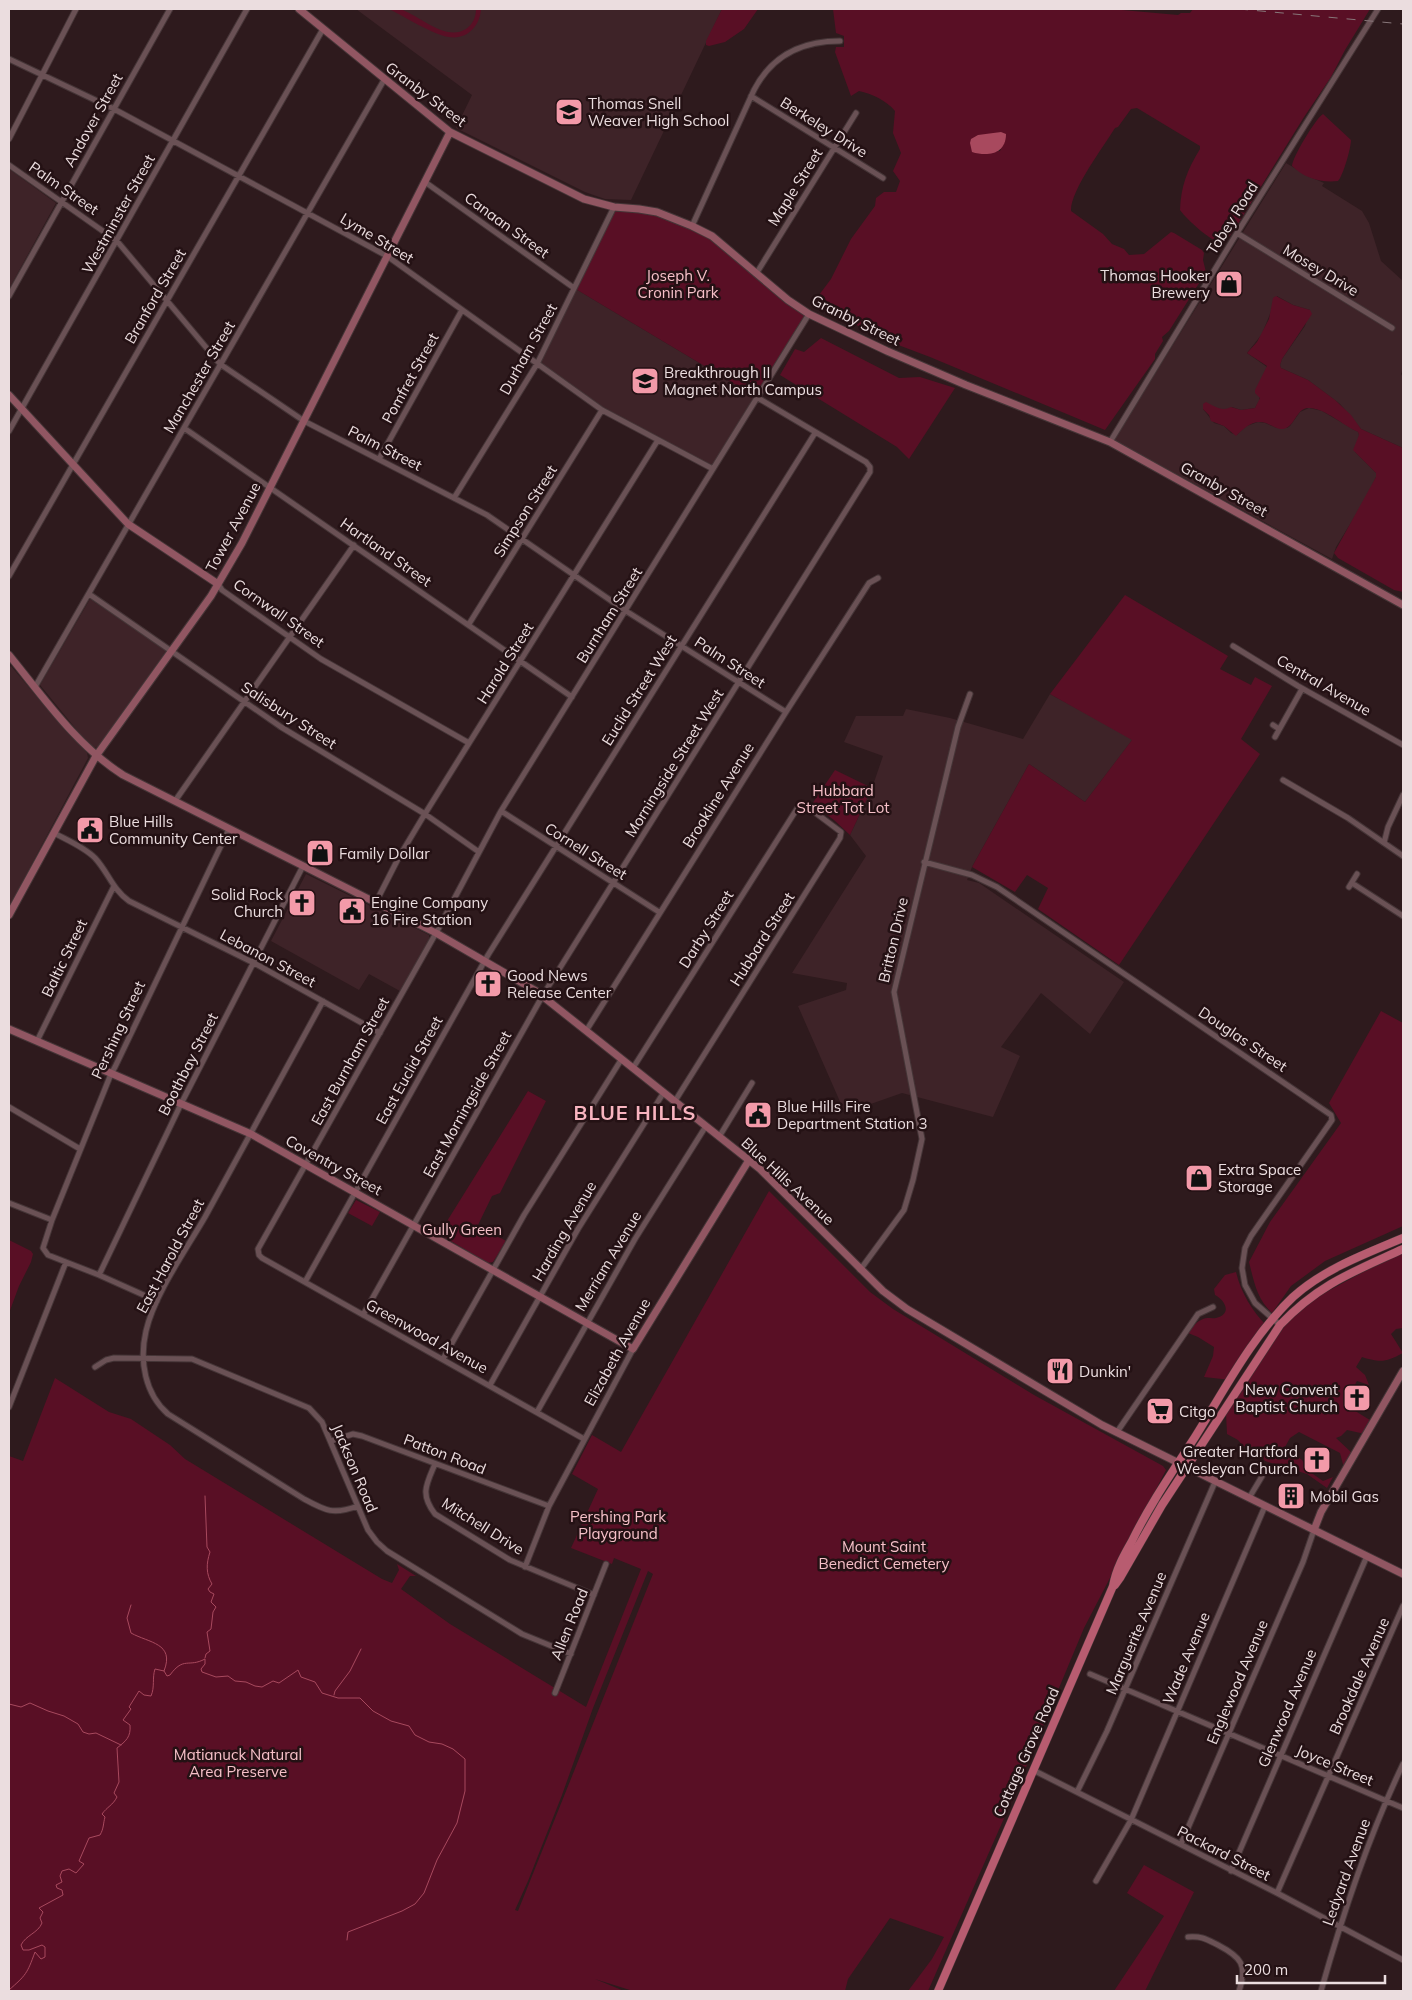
<svg xmlns="http://www.w3.org/2000/svg" width="1412" height="2000" font-family="Mulish,sans-serif">
  <rect width="100%" height="100%" fill="#2e1a1d"/>
  <path fill="#3e2328" d="M356 9H722L631 200 605 199 585 192 456 128 472 95Z
    M1286 163 1310 177 1324 183 1322 186 1362 211 1369 223 1381 261 1403 281V368L1401 374 1403 377V448L1361 429 1340 404 1308 380 1281 368 1280 365 1282 359 1305 326 1310 310 1293 305 1277 296 1262 334 1247 353 1267 367 1263 375 1259 401 1255 408 1241 410 1232 407 1229 409H1217L1213 406 1203 409 1214 423 1224 426 1231 433 1237 435 1244 427 1258 422 1265 423 1277 428H1287L1290 426 1300 412 1309 408 1322 411 1358 432 1359 435 1355 452 1376 473V477L1368 495 1336 547 1332 559 1114 440Z
    M9 169 56 203 9 289Z
    M574 288 758 398 713 469 602 410 537 364Z
    M90 599 166 651 98 746 95 748 80 734 40 685Z
    M11 666 69 735 87 753 88 758 9 907V668Z
    M1050 694 1133 739 1085 802 1029 764 972 867 967 880 979 883 1124 982 1090 1034 1041 993 1001 1047 1020 1056 993 1117 902 1093 845 1113 798 1006 846 990 847 983 792 973 866 856 850 835 872 788 883 756 844 742 856 716H903L906 709 950 718 1023 739Z
    M306 874 429 935V940L400 991 369 974 359 990 271 941Z"/>
  <path fill="#590f25" fill-rule="evenodd" d="M389 9C392 9 397 8 400 9 419 15 445 42 466 29 473 24 476 17 476 9H481C480 26 467 40 449 37 433 35 404 16 389 9Z
    M722 9H758L744 29 725 42 709 46 706 45V41Z
    M833 9H1111L1178 15 1181 13H1190L1193 9H1370L1345 50 1331 77 1304 117 1233 232 1222 244C1211 241 1187 220 1180 210 1181 186 1187 170 1200 149V146L1137 108 1131 109 1118 127 1115 128C1104 146 1070 191 1071 211L1103 234 1112 244 1124 249 1129 255 1144 254 1171 232 1174 233 1202 250 1204 253 1203 260 1206 272 1169 331 1162 337 1163 341 1155 354V359L1105 430 930 357 885 340 828 310 817 300 819 295 831 279 851 239 875 206 876 198 884 192H896L900 181 893 171 901 153 893 133 895 111C886 100 872 94 859 91L851 96 835 52 836 47H844V36L836 33ZM1001 132 1005 140 1000 151 975 153 993 134Z
    M1323 114 1351 140C1351 148 1343 176 1338 181 1321 183 1304 178 1292 166 1292 158 1316 118 1323 114Z
    M614 207 639 209 712 236 809 314 758 398 574 288Z
    M1276 296 1293 305 1310 310 1312 314 1282 359 1280 365 1281 368 1308 380 1335 400 1351 415 1361 429 1403 448V592L1394 590 1338 558 1334 553 1376 477V473L1353 450 1359 435 1358 432C1342 425 1328 410 1310 408 1295 406 1296 430 1280 429 1275 428 1271 425 1266 423 1253 419 1244 428 1236 436L1224 426 1211 421 1209 415 1203 409V404L1206 402C1214 406 1222 412 1231 407L1241 410 1255 408 1260 398 1255 393V390L1267 366 1247 353 1257 342 1269 319 1273 298Z
    M821 338 899 378 920 377 955 388 909 459 897 447 780 375 795 349 804 352Z
    M1125 595 1228 656 1220 669 1251 685 1255 677 1272 686 1241 739 1260 754 1119 965 1038 909 1048 888 1027 875 1015 892 972 867 1029 764 1085 802 1132 740 1050 694Z
    M835 770 872 788 850 835 834 820 812 804Z
    M1381 1011 1403 1023V1226L1325 1261 1291 1286 1272 1313C1257 1299 1254 1282 1249 1262L1270 1222 1341 1123 1329 1103Z
    M528 1091 546 1101 500 1193 492 1196 478 1225 506 1241 493 1262 488 1263 439 1234Z
    M769 1191 870 1292 893 1309 1034 1395 1163 1466 1166 1470 1084 1628 1016 1791 928 1991H908L932 1959 944 1937 890 1918 848 1979 845 1991H633L595 1979 624 1991H9V1456L23 1461 55 1378 109 1412 131 1419 170 1445 185 1459 382 1579 392 1583 399 1570 397 1564 416 1576H410L401 1589 450 1624 586 1707 641 1569 614 1558 612 1564 571 1548 598 1489 572 1474 592 1435 621 1452ZM648 1571 653 1574 518 1911 515 1910 528 1881 562 1795 593 1708Z
    M356 1200 380 1212 372 1226 348 1213Z
    M9 1240 31 1251 33 1254 31 1262 19 1286 9 1313Z
    M1403 1253V1328L1396 1329 1391 1334 1403 1353C1386 1362 1381 1363 1362 1357L1356 1367 1365 1375 1369 1385 1357 1381 1344 1404 1373 1422 1365 1434 1347 1430 1341 1436 1336 1438 1352 1453 1344 1468 1340 1453 1299 1432 1290 1438 1285 1447 1302 1460 1310 1472 1323 1481 1333 1477 1327 1488 1307 1474 1265 1461 1255 1448 1243 1446 1238 1440 1227 1434 1226 1413 1279 1331 1308 1302 1363 1272Z
    M1236 1272C1241 1293 1252 1311 1267 1326L1231 1380 1204 1377 1213 1356 1214 1347 1198 1337 1188 1333C1192 1327 1196 1322 1203 1319 1207 1317 1211 1319 1216 1318 1232 1314 1226 1301 1215 1295L1214 1289 1225 1275Z
    M1144 1865 1194 1892 1145 1991H1114L1164 1916 1127 1893Z"/>
  <path fill="#a8495e" d="M1001 132 1006 134C1006 154 988 157 972 152L970 143 971 139 978 135Z"/>
  <g fill="none" stroke-linecap="round" stroke-linejoin="round">
    <path stroke="#a8495e" stroke-width="1" d="M205 1658 206 1654 210 1651 207 1632 211 1629 213 1612 216 1607 211 1602 214 1594 210 1592 208 1589 212 1584C206 1574 206 1564 210 1552L207 1547 205 1496
      M164 1671 167 1676 170 1675C184 1656 188 1668 205 1659V1664L201 1669 202 1672 216 1677 228 1676 235 1681 246 1682 255 1686 262 1687 273 1681 279 1683 298 1670 301 1677 315 1682 322 1693 338 1698H360L373 1711 391 1721 409 1726 415 1735 429 1742 442 1744 453 1749 465 1759V1791L457 1823 437 1860 424 1893 415 1904 402 1911 348 1932 347 1940
      M334 1695 335 1691 350 1671 361 1649
      M9 1704 21 1707 30 1703 48 1711 64 1716 78 1724 83 1732 89 1734 96 1733 121 1745
      M9 1990C26 1975 27 1974 35 1952L41 1959 45 1957V1947L42 1945 29 1950H23L21 1945C26 1935 38 1933 42 1923L40 1918 43 1912 39 1908 63 1895 62 1890 57 1888 56 1885 62 1882 60 1876 62 1871 69 1869 76 1873 84 1864 79 1861 89 1838 100 1835C104 1828 103 1824 105 1817L102 1814C107 1807 113 1805 117 1797L114 1793 119 1782 117 1748C126 1741 131 1737 130 1725L123 1720 131 1709 129 1707 139 1691 144 1695 151 1696C155 1687 152 1678 155 1669L164 1671C175 1643 149 1643 131 1633L127 1618 131 1605"/>
    <defs>
      <path id="street" d="M9 59 114 109 387 256 602 410 713 469
        M751 96 883 178
        M9 139 76 9
        M9 165 117 241 220 364 304 421 487 515 626 611 786 712
        M425 182 574 288
        M692 226 754 90C772 55 802 41 840 41
        M1237 233 1392 328
        M756 274 856 113
        M9 296 170 9
        M184 428 572 697
        M9 431 247 9
        M1110 442 1237 233 1378 9
        M379 459 462 310
        M454 498 537 364 614 207
        M9 576 323 29
        M218 584 222 590 321 659 469 743
        M89 594 281 727 425 814 479 852
        M469 624 602 410
        M1233 646 1298 686 1403 745
        M35 687 384 80
        M1273 725 1279 729
        M1275 737 1302 689
        M1283 780 1348 818 1403 856
        M175 801 354 545
        M501 811 659 912
        M54 833C67 840 84 847 95 858 108 872 113 890 129 901L254 963 380 1033
        M1384 843 1388 827 1403 795
        M924 862 972 875 997 887 1331 1115 1332 1120 1251 1236 1245 1248 1242 1268 1245 1285 1255 1303 1280 1325
        M1352 883 1403 916
        M1349 887 1357 874
        M376 902 399 857 423 817 658 440
        M323 1001C284 1073 245 1145 205 1217 186 1250 154 1295 146 1331 139 1361 145 1394 168 1414L304 1499C326 1511 333 1515 358 1506
        M586 1031 786 712 869 583 878 578
        M37 1041 114 886
        M633 1068 800 804 805 805 841 832 840 838 675 1101
        M9 1107 80 1149
        M719 1137 752 1083
        M9 1203 52 1220
        M860 1270 904 1210 913 1180 922 1139 894 992 958 727 970 694
        M99 1275 181 1104 303 866
        M305 1282 488 955 815 433
        M157 1301 99 1275 48 1255 43 1248 52 1220 111 1074 115 1067 229 829
        M363 1315 543 995 870 472V467L866 462 758 398
        M443 1359 524 1215 621 1060
        M95 1367 106 1360 114 1358 192 1359 309 1408 322 1422 368 1530 377 1542 387 1551 522 1634 571 1654
        M490 1385 578 1229 664 1092
        M9 1407 66 1262
        M537 1412 635 1239 706 1126
        M1117 1432 1198 1314 1213 1307
        M584 1439 262 1258 259 1255 258 1249 436 933 501 811 809 314
        M331 1441 353 1434 362 1436 549 1506
        M435 1464C426 1485 420 1494 435 1514L510 1560 594 1595
        M1249 1498 1267 1468
        M525 1567 549 1506 633 1349
        M1090 1674 1403 1808
        M555 1693 606 1564
        M1033 1770 1277 1893 1403 1960
        M1077 1792 1107 1731 1215 1482
        M1181 1844 1303 1562 1314 1530
        M1231 1871 1367 1556
        M1096 1881 1131 1820 1265 1506
        M1277 1893 1403 1606
        M1188 1937C1202 1936 1206 1939 1218 1945 1241 1957 1248 1965 1239 1991
        M1321 1991C1343 1913 1368 1837 1403 1764"/>
      <path id="secondary" d="M299 9 450 132 584 199 614 207 639 209 657 212 692 226 712 236 788 300 809 314 887 351 966 385 1110 442 1403 605
        M9 395 128 524 218 584
        M9 655C44 698 76 745 123 775L436 933 536 991 760 1169 883 1291 907 1309 1102 1425 1403 1574
        M9 915 96 756 211 596 242 543 450 132
        M9 1029 251 1134 633 1349 749 1160
        M1314 1530 1321 1512 1403 1371"/>
      <path id="primary" d="M1115 1585 1120 1578 1162 1505 1280 1325C1319 1284 1353 1272 1403 1249
        M938 1991 1113 1586C1116 1569 1124 1555 1132 1541 1150 1504 1173 1471 1195 1437 1225 1389 1252 1336 1293 1297 1324 1269 1365 1254 1403 1238"/>
    </defs>
    <use href="#street" stroke="#453537" stroke-width="7"/>
    <use href="#secondary" stroke="#453537" stroke-width="9"/>
    <use href="#primary" stroke="#453537" stroke-width="9"/>
    <use href="#street" stroke="#6a5155" stroke-width="5"/>
    <use href="#secondary" stroke="#915662" stroke-width="7"/>
    <use href="#primary" stroke="#b85c70" stroke-width="8"/>
    <path stroke="#88777a" stroke-width="1" stroke-dasharray="9 9" stroke-linecap="butt" d="M1239 9 1403 24"/>
  </g>
  <defs>
    <symbol id="school-square" viewBox="-11 -11 22 22"><rect x="-9" y="-9" width="18" height="18" rx="4" fill="#f39aa9" stroke="#241114"/><path d="M0-5L7-2L0 1L-7-2ZM-4 1L0 2.5L4 1V4Q0 6-4 4Z" fill="#111"/></symbol>
    <symbol id="shop-square" viewBox="-11 -11 22 22"><rect x="-9" y="-9" width="18" height="18" rx="4" fill="#f39aa9" stroke="#241114"/><path d="M-5-2.5h2.3a2.7 3.5 0 0 1 5.4 0H5L5.5 6h-11ZM-1.5-2.5h3a1.5 2.3 0 0 0-3 0Z" fill="#111"/></symbol>
    <symbol id="civic-square" viewBox="-11 -11 22 22"><rect x="-9" y="-9" width="18" height="18" rx="4" fill="#f39aa9" stroke="#241114"/><path d="M-.6-6.5H3V-4.5H.6V-3L4-1V1h2V6H-6V1h2V-1L-.6-3ZM-1.2 2.5V6h2.4V2.5Z" fill="#111"/></symbol>
    <symbol id="church-square" viewBox="-11 -11 22 22"><rect x="-9" y="-9" width="18" height="18" rx="4" fill="#f39aa9" stroke="#241114"/><path d="M-1.2-6h2.4v3.5h3.3v2.4h-3.3V6h-2.4V-.1h-3.3v-2.4h3.3Z" fill="#111"/></symbol>
    <symbol id="restaurant-square" viewBox="-11 -11 22 22"><rect x="-9" y="-9" width="18" height="18" rx="4" fill="#f39aa9" stroke="#241114"/><path d="M-5-6h1v4h1v-4h1v4h1v-4h1v5L-1.5 .5V6h-2V.5L-5-1ZM5-6V6H3V1.5H1.5Q1.5-4 5-6Z" fill="#111"/></symbol>
    <symbol id="supermarket-square" viewBox="-11 -11 22 22"><rect x="-9" y="-9" width="18" height="18" rx="4" fill="#f39aa9" stroke="#241114"/><path d="M-6-5.5h2.5l.6 2H6L4.5 2H-2.5L-4.4-4H-6ZM-1.5 3.2a1.3 1.3 0 1 0 .1 0ZM3 3.2a1.3 1.3 0 1 0 .1 0Z" fill="#111"/></symbol>
    <symbol id="building-square" viewBox="-11 -11 22 22"><rect x="-9" y="-9" width="18" height="18" rx="4" fill="#f39aa9" stroke="#241114"/><path d="M-4-6H4V6H1V3H-1V6H-4ZM-2.5-4.3h1.7v1.8h-1.7ZM.8-4.3h1.7v1.8H.8ZM-2.5-1h1.7V.8h-1.7ZM.8-1h1.7V.8H.8Z" fill="#111"/></symbol>
  </defs>
  <g fill-rule="evenodd">
    <use href="#school-square" x="553" y="96" width="32" height="32"/>
    <use href="#shop-square" x="1213" y="268" width="32" height="32"/>
    <use href="#school-square" x="629" y="365" width="32" height="32"/>
    <use href="#civic-square" x="74" y="814" width="32" height="32"/>
    <use href="#shop-square" x="304" y="837" width="32" height="32"/>
    <use href="#church-square" x="286" y="887" width="32" height="32"/>
    <use href="#civic-square" x="336" y="895" width="32" height="32"/>
    <use href="#church-square" x="472" y="968" width="32" height="32"/>
    <use href="#civic-square" x="742" y="1099" width="32" height="32"/>
    <use href="#shop-square" x="1183" y="1162" width="32" height="32"/>
    <use href="#restaurant-square" x="1044" y="1355" width="32" height="32"/>
    <use href="#church-square" x="1341" y="1382" width="32" height="32"/>
    <use href="#supermarket-square" x="1144" y="1395" width="32" height="32"/>
    <use href="#church-square" x="1301" y="1444" width="32" height="32"/>
    <use href="#building-square" x="1275" y="1480" width="32" height="32"/>
  </g>
  <g text-anchor="middle" dominant-baseline="central" stroke-width="5" stroke-linejoin="round" paint-order="stroke">
    <g font-size="15" fill="#ebdddf" stroke="#241114">
      <text transform="translate(426 94) rotate(37)">Granby Street</text>
      <text transform="translate(93 120) rotate(-61)">Andover Street</text>
      <text transform="translate(824 127) rotate(32)">Berkeley Drive</text>
      <text transform="translate(795 187) rotate(-58)">Maple Street</text>
      <text transform="translate(64 188) rotate(35)">Palm Street</text>
      <text transform="translate(118 214) rotate(-61)">Westminster Street</text>
      <text transform="translate(1232 218) rotate(-58)">Tobey Road</text>
      <text transform="translate(507 225) rotate(36)">Canaan Street</text>
      <text transform="translate(377 238) rotate(31)">Lyme Street</text>
      <text transform="translate(1321 270) rotate(31)">Mosey Drive</text>
      <text transform="translate(155 296) rotate(-60)">Branford Street</text>
      <text transform="translate(856 320) rotate(26)">Granby Street</text>
      <text transform="translate(528 349) rotate(-61)">Durham Street</text>
      <text transform="translate(199 377) rotate(-60)">Manchester Street</text>
      <text transform="translate(410 378) rotate(-61)">Pomfret Street</text>
      <text transform="translate(385 448) rotate(27)">Palm Street</text>
      <text transform="translate(1224 489) rotate(29)">Granby Street</text>
      <text transform="translate(525 511) rotate(-58)">Simpson Street</text>
      <text transform="translate(233 527) rotate(-62)">Tower Avenue</text>
      <text transform="translate(386 552) rotate(35)">Hartland Street</text>
      <text transform="translate(279 613) rotate(35)">Cornwall Street</text>
      <text transform="translate(609 615) rotate(-58)">Burnham Street</text>
      <text transform="translate(730 662) rotate(33)">Palm Street</text>
      <text transform="translate(505 663) rotate(-58)">Harold Street</text>
      <text transform="translate(1324 685) rotate(30)">Central Avenue</text>
      <text transform="translate(639 690) rotate(-58)">Euclid Street West</text>
      <text transform="translate(289 715) rotate(33)">Salisbury Street</text>
      <text transform="translate(674 763) rotate(-58)">Morningside Street West</text>
      <text transform="translate(718 795) rotate(-58)">Brookline Avenue</text>
      <text transform="translate(586 851) rotate(32)">Cornell Street</text>
      <text transform="translate(706 929) rotate(-58)">Darby Street</text>
      <text transform="translate(762 939) rotate(-58)">Hubbard Street</text>
      <text transform="translate(893 940) rotate(-77)">Britton Drive</text>
      <text transform="translate(64 958) rotate(-64)">Baltic Street</text>
      <text transform="translate(268 958) rotate(28)">Lebanon Street</text>
      <text transform="translate(118 1030) rotate(-65)">Pershing Street</text>
      <text transform="translate(1243 1039) rotate(34)">Douglas Street</text>
      <text transform="translate(350 1061) rotate(-61)">East Burnham Street</text>
      <text transform="translate(188 1064) rotate(-63)">Boothbay Street</text>
      <text transform="translate(409 1070) rotate(-61)">East Euclid Street</text>
      <text transform="translate(467 1104) rotate(-61)">East Morningside Street</text>
      <text transform="translate(334 1165) rotate(29)">Coventry Street</text>
      <text transform="translate(788 1181) rotate(43)">Blue Hills Avenue</text>
      <text transform="translate(564 1231) rotate(-60)">Harding Avenue</text>
      <text transform="translate(170 1256) rotate(-62)">East Harold Street</text>
      <text transform="translate(608 1261) rotate(-59)">Merriam Avenue</text>
      <text transform="translate(427 1336) rotate(29)">Greenwood Avenue</text>
      <text transform="translate(617 1352) rotate(-61)">Elizabeth Avenue</text>
      <text transform="translate(445 1454) rotate(21)">Patton Road</text>
      <text transform="translate(355 1468) rotate(67)">Jackson Road</text>
      <text transform="translate(483 1526) rotate(32)">Mitchell Drive</text>
      <text transform="translate(569 1624) rotate(-68)">Allen Road</text>
      <text transform="translate(1136 1633) rotate(-67)">Marguerite Avenue</text>
      <text transform="translate(1186 1658) rotate(-67)">Wade Avenue</text>
      <text transform="translate(1359 1676) rotate(-66)">Brookdale Avenue</text>
      <text transform="translate(1237 1682) rotate(-67)">Englewood Avenue</text>
      <text transform="translate(1287 1708) rotate(-67)">Glenwood Avenue</text>
      <text transform="translate(1026 1752) rotate(-66)">Cottage Grove Road</text>
      <text transform="translate(1335 1765) rotate(23)">Joyce Street</text>
      <text transform="translate(1224 1853) rotate(27)">Packard Street</text>
      <text transform="translate(1346 1872) rotate(-70)">Ledyard Avenue</text>
    </g>
    <g font-size="15" fill="#ebdddf" stroke="#241114" text-anchor="start">
      <text x="588" y="103">Thomas Snell<tspan x="588" dy="17">Weaver High School</tspan></text>
      <text x="1210" y="275" text-anchor="end">Thomas Hooker<tspan x="1210" dy="17">Brewery</tspan></text>
      <text x="664" y="372">Breakthrough II<tspan x="664" dy="17">Magnet North Campus</tspan></text>
      <text x="109" y="821">Blue Hills<tspan x="109" dy="17">Community Center</tspan></text>
      <text x="339" y="853">Family Dollar</text>
      <text x="283" y="894" text-anchor="end">Solid Rock<tspan x="283" dy="17">Church</tspan></text>
      <text x="371" y="902">Engine Company<tspan x="371" dy="17">16 Fire Station</tspan></text>
      <text x="507" y="975">Good News<tspan x="507" dy="17">Release Center</tspan></text>
      <text x="777" y="1106">Blue Hills Fire<tspan x="777" dy="17">Department Station 3</tspan></text>
      <text x="1218" y="1169">Extra Space<tspan x="1218" dy="17">Storage</tspan></text>
      <text x="1079" y="1371">Dunkin'</text>
      <text x="1338" y="1389" text-anchor="end">New Convent<tspan x="1338" dy="17">Baptist Church</tspan></text>
      <text x="1179" y="1411">Citgo</text>
      <text x="1298" y="1451" text-anchor="end">Greater Hartford<tspan x="1298" dy="17">Wesleyan Church</tspan></text>
      <text x="1310" y="1496">Mobil Gas</text>
    </g>
    <g font-size="15" fill="#f6c0c8" stroke="#241114">
      <text x="678" y="275">Joseph V.<tspan x="678" dy="17">Cronin Park</tspan></text>
      <text x="843" y="790">Hubbard<tspan x="843" dy="17">Street Tot Lot</tspan></text>
      <text x="462" y="1229">Gully Green</text>
      <text x="618" y="1516">Pershing Park<tspan x="618" dy="17">Playground</tspan></text>
      <text x="884" y="1546">Mount Saint<tspan x="884" dy="17">Benedict Cemetery</tspan></text>
      <text x="238" y="1754">Matianuck Natural<tspan x="238" dy="17">Area Preserve</tspan></text>
    </g>
    <g font-size="20" font-weight="bold" letter-spacing="1" fill="#f8b4bf" stroke="#241114">
      <text x="635" y="1112">BLUE HILLS</text>
    </g>
  </g>
  <rect width="1412" height="2000" fill="none" stroke="#ebdddf" stroke-width="20"/>
  <path d="M1237 1975v8h148v-8" fill="none" stroke="#ebdddf" stroke-width="2.5"/>
  <text x="1244" y="1975" font-size="15" fill="#ebdddf" stroke="#241114" stroke-width="4" paint-order="stroke">200 m</text>
</svg>
